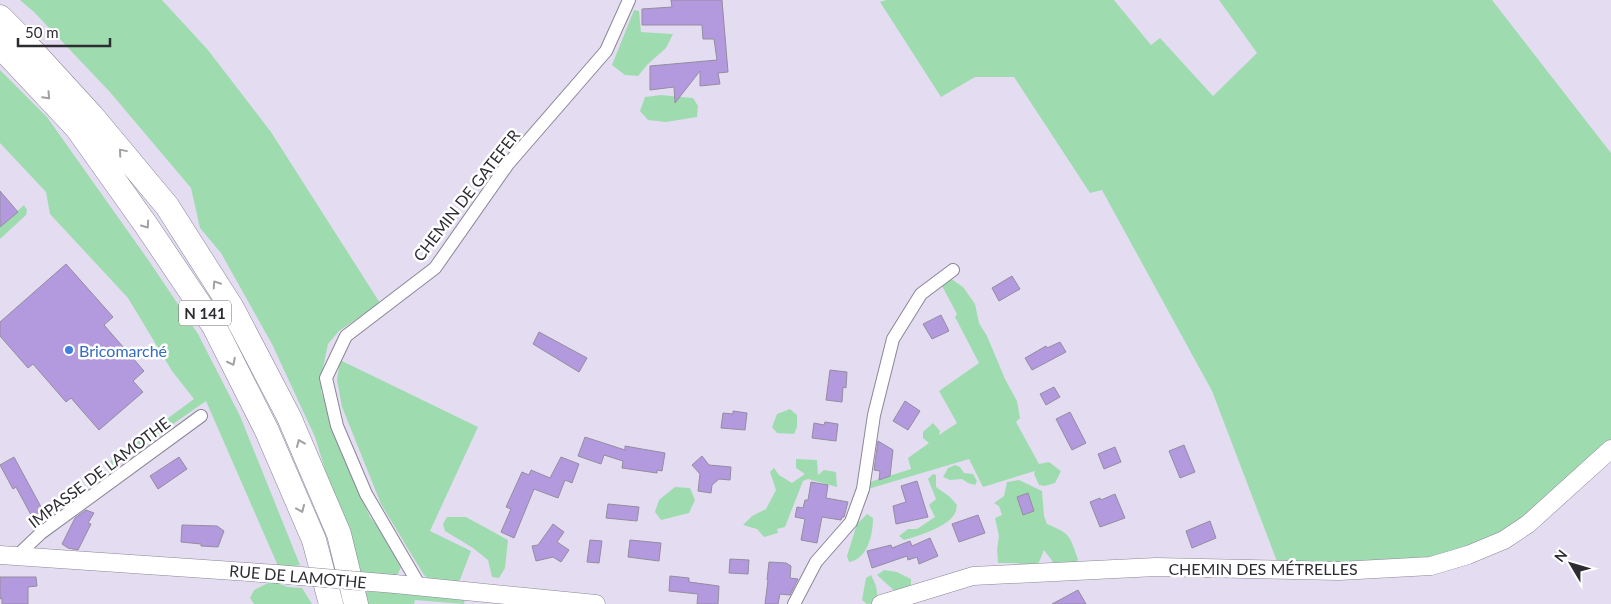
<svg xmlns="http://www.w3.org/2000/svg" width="1611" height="604" font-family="Lato,sans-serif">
  <rect width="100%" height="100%" fill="#e4ddf1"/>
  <path fill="#9edcb0" d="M20 0H162L208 50 271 132 380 303 339 331 328 344 323 368 321 391 350 471 370 517 390 542 398 557 401 567 398 574 391 578 357 573 315 437 272 344 221 253 200 228 191 188 109 91 34 12Z
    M886 0H1114L1151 45 1160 38 1213 96 1257 53 1219 0H1492L1611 153V442L1550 496 1505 532 1478 545 1414 561 1278 564 1212 391 1102 190 1090 193 1014 77H975L941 97 880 2Z
    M634 10 639 11 641 32 673 34 666 48 648 64 638 76 625 75 612 65Z
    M0 70 47 117 149 261 198 334 240 416 300 565 291 567 278 566 206 401 113 466 110 461 194 399 172 371 128 298 50 214 46 192 0 143Z
    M661 95 693 98 698 106 697 117 666 122 648 120 640 111 645 97Z
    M24 205 27 210 26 215 0 239V227Z
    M946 279 953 280 963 287 975 304 979 323 987 336 1005 379 1017 401 1020 418 1016 422 1039 464 1049 462 1061 471 1055 483 1045 486 1039 485 1034 474 1035 471 983 487 969 459 868 489 867 483 911 469 908 458 929 443 923 438V432L933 423 940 431 939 435 957 423 939 391 979 363 955 317 957 314 941 284Z
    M340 360 478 427 430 531 471 551 458 585 432 582 424 575 381 504 342 407 337 380Z
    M790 409 797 415V427L794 434 777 433 772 427 777 414Z
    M796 459 817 460 818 475 824 470 836 472 837 487 808 479 803 481 785 527 777 529 778 533 764 537 757 529 743 525 752 516 766 509 776 490 770 472 774 468 779 475 792 483 805 474 796 468Z
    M955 465 960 467 964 473 973 474 977 481 975 485 968 483 962 479 950 480 943 477 948 468Z
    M933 474 936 475V487L950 497 957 505C956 508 957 511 955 513 950 526 916 537 904 540L899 536 908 529H917L935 517 929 505 936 499 928 479Z
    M1019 480 1042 491 1044 516 1047 524C1071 534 1069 535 1078 559L1075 566H1056L1044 550 1037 567 1029 569 1017 563H998L997 549 999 536 995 518 1002 515 999 506 994 503 1004 496 1007 482Z
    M675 487 690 488 695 500 689 513 661 520 655 512 659 500Z
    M867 514 873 518C873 534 868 559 849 562L847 556 857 524Z
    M447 517H466L508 540 505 568 499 578 492 577 488 560 473 548 445 531 443 524Z
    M884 570 897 572 911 579V588L900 596 877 575Z
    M871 575C876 584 879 593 876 603L867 604 862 600 866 578Z
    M272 581 288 587 302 588 312 604H254L250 598 254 590Z
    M363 591 465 597 464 604 415 600 414 604H366Z"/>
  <path fill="#b399dd" stroke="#948da0" d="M671 0H722L728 72 718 73 720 84 700 86V71L675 103 674 87 650 90V66L717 60 714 39H703L702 25H642V9L672 7Z
    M0 191 18 212 0 227Z
    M66 264 113 317 104 325 144 371 133 381 143 392 99 430 71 398 66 402 33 364 28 368 0 336V322Z
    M1012 276 1020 289 999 301 992 288Z
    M941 315 949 331 932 339 923 324Z
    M539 332 587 358 579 372 533 344Z
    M1060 342 1066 352 1032 370 1025 358 1046 346 1047 348Z
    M830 370 847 372 846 388 843 387 842 402 826 400Z
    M1054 387 1060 397 1046 405 1040 394Z
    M905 401 920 411 908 430 893 421Z
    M733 411 747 413 745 430 721 428 723 413 733 414Z
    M1070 412 1086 443 1072 450 1056 419Z
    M825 422 838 424 836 441 812 438 814 423 824 425Z
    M585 437 625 450V446L665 453 662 471 657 470V473L622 468 623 461 604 455 601 464 578 456Z
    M878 441 893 450 890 476 879 480 880 471 874 470Z
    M1184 445 1195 472 1180 478 1169 451Z
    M1115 447 1121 462 1104 469 1098 454Z
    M702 456 709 465 731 467 730 480 719 479 712 485 711 493 698 491 700 474 692 465Z
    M14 457 47 518 37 526 16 487 13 489 0 465Z
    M179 457 187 469 158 489 150 476Z
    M561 457 579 464 572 483 565 480 558 498 534 489 514 538 501 532 511 509 506 507 522 472 529 475 531 470 550 478Z
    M917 481 928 517 896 524 893 506 906 502 901 486Z
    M811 482 828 485 826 498 848 502 844 517H842L841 520 822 517 817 543 801 540 805 519 795 517 797 507 803 508 805 500H808Z
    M1028 493 1034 511 1023 515 1017 497Z
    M1115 494 1125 518 1100 527 1090 502 1100 498 1101 500Z
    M608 504 639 507 637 521 606 518Z
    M86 510 94 513 88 523 91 524 78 550 68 548 62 544 75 518Z
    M978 515 985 533 959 542 952 524Z
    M1210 521 1216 538 1192 548 1186 531Z
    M553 524 564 532 557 542 569 550 561 562 553 557 536 561 532 546 538 545Z
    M182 525 217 526 224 531 218 547 201 546V544L181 542Z
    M930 538 938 556 919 564 917 557 908 560 907 556 872 568 867 551 891 545 892 548 910 541 912 546Z
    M590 540 602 541 599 563 587 562Z
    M630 540 661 543 659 561 628 557Z
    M730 559 749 560 748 574 729 573Z
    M769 562 786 563 791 566 790 578 798 579 790 595 780 594 778 604H765L768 580H767Z
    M670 576 689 578V582L719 586 718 604H697L698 594 669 591Z
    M0 577H36L37 586 28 587V604H2V598L0 599Z
    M1078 590 1086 604H1052Z"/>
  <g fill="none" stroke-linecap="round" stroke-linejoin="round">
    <defs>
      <path id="street" d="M18 555 41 533 201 416
        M421 588 366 494 337 426 326 378 346 336 435 268 508 164 606 51 629 0
        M794 604 816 562 851 522 863 489 874 415 893 339 921 294 953 270"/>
      <path id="secondary" d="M0 555 277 574
        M395 584 596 604
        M881 604 973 576 1156 567 1339 571 1431 566 1468 555 1504 540 1528 524 1611 449"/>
      <path id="highway" d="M0 17 18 35 92 116 167 206 232 308 289 417 339 534 356 604
        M0 46 77 128 146 225 214 326 267 431 314 540 331 604"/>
    </defs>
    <use href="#street" stroke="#8b8597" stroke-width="14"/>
    <use href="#secondary" stroke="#8b8597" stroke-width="19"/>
    <use href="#highway" stroke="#8b8597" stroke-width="25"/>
    <use href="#street" stroke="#fff" stroke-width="12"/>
    <use href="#secondary" stroke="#fff" stroke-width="18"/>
    <use href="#highway" stroke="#fff" stroke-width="24"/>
    <defs>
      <path id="secondary-bridge" d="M277 574 395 584"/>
    </defs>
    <use href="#secondary-bridge" stroke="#8b8597" stroke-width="19" stroke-linecap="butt"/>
    <use href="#secondary-bridge" stroke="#fff" stroke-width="18"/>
  </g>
  <defs><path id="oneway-chevron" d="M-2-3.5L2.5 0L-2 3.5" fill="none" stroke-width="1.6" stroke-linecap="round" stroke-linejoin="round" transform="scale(1.25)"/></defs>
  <g stroke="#a1a0a3">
    <use href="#oneway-chevron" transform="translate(47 96) rotate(47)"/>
    <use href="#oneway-chevron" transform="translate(122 152) rotate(-130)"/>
    <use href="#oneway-chevron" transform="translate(146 225) rotate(55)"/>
    <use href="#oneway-chevron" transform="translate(216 284) rotate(-123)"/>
    <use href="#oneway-chevron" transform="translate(232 362) rotate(63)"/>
    <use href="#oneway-chevron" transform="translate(300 443) rotate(-113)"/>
    <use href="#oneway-chevron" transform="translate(301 509) rotate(67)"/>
  </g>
  <circle fill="#3f7fe0" stroke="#fff" stroke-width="2" cx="69" cy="350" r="5"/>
  <g text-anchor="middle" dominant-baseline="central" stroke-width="5" stroke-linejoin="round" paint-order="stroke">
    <rect fill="#fff" stroke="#6d6b70" stroke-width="1" x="179" y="300.5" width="52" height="25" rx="4"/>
    <g font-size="15" font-weight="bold" fill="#2e2c33">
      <text x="205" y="313">N 141</text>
    </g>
    <g font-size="16" fill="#2e2c33" stroke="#fff">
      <text transform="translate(466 195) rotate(-52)">CHEMIN DE GATEFER</text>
      <text transform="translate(99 472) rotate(-37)">IMPASSE DE LAMOTHE</text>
      <text x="1263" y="568">CHEMIN DES MÉTRELLES</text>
      <text transform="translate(298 576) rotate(5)">RUE DE LAMOTHE</text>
    </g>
    <g font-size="16" fill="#366cbe" stroke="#fff" text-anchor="start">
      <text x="79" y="350">Bricomarché</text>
    </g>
  </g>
  <g transform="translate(1571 564) rotate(308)" stroke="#ffffff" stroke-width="4" paint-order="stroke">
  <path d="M0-4L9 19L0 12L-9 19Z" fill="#2e2c33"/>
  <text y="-8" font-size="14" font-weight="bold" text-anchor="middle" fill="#2e2c33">N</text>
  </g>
  <path d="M18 38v8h92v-8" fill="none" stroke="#2e2c33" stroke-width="2.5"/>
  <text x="25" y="38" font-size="15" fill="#2e2c33" stroke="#ffffff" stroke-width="4" paint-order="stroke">50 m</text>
</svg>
